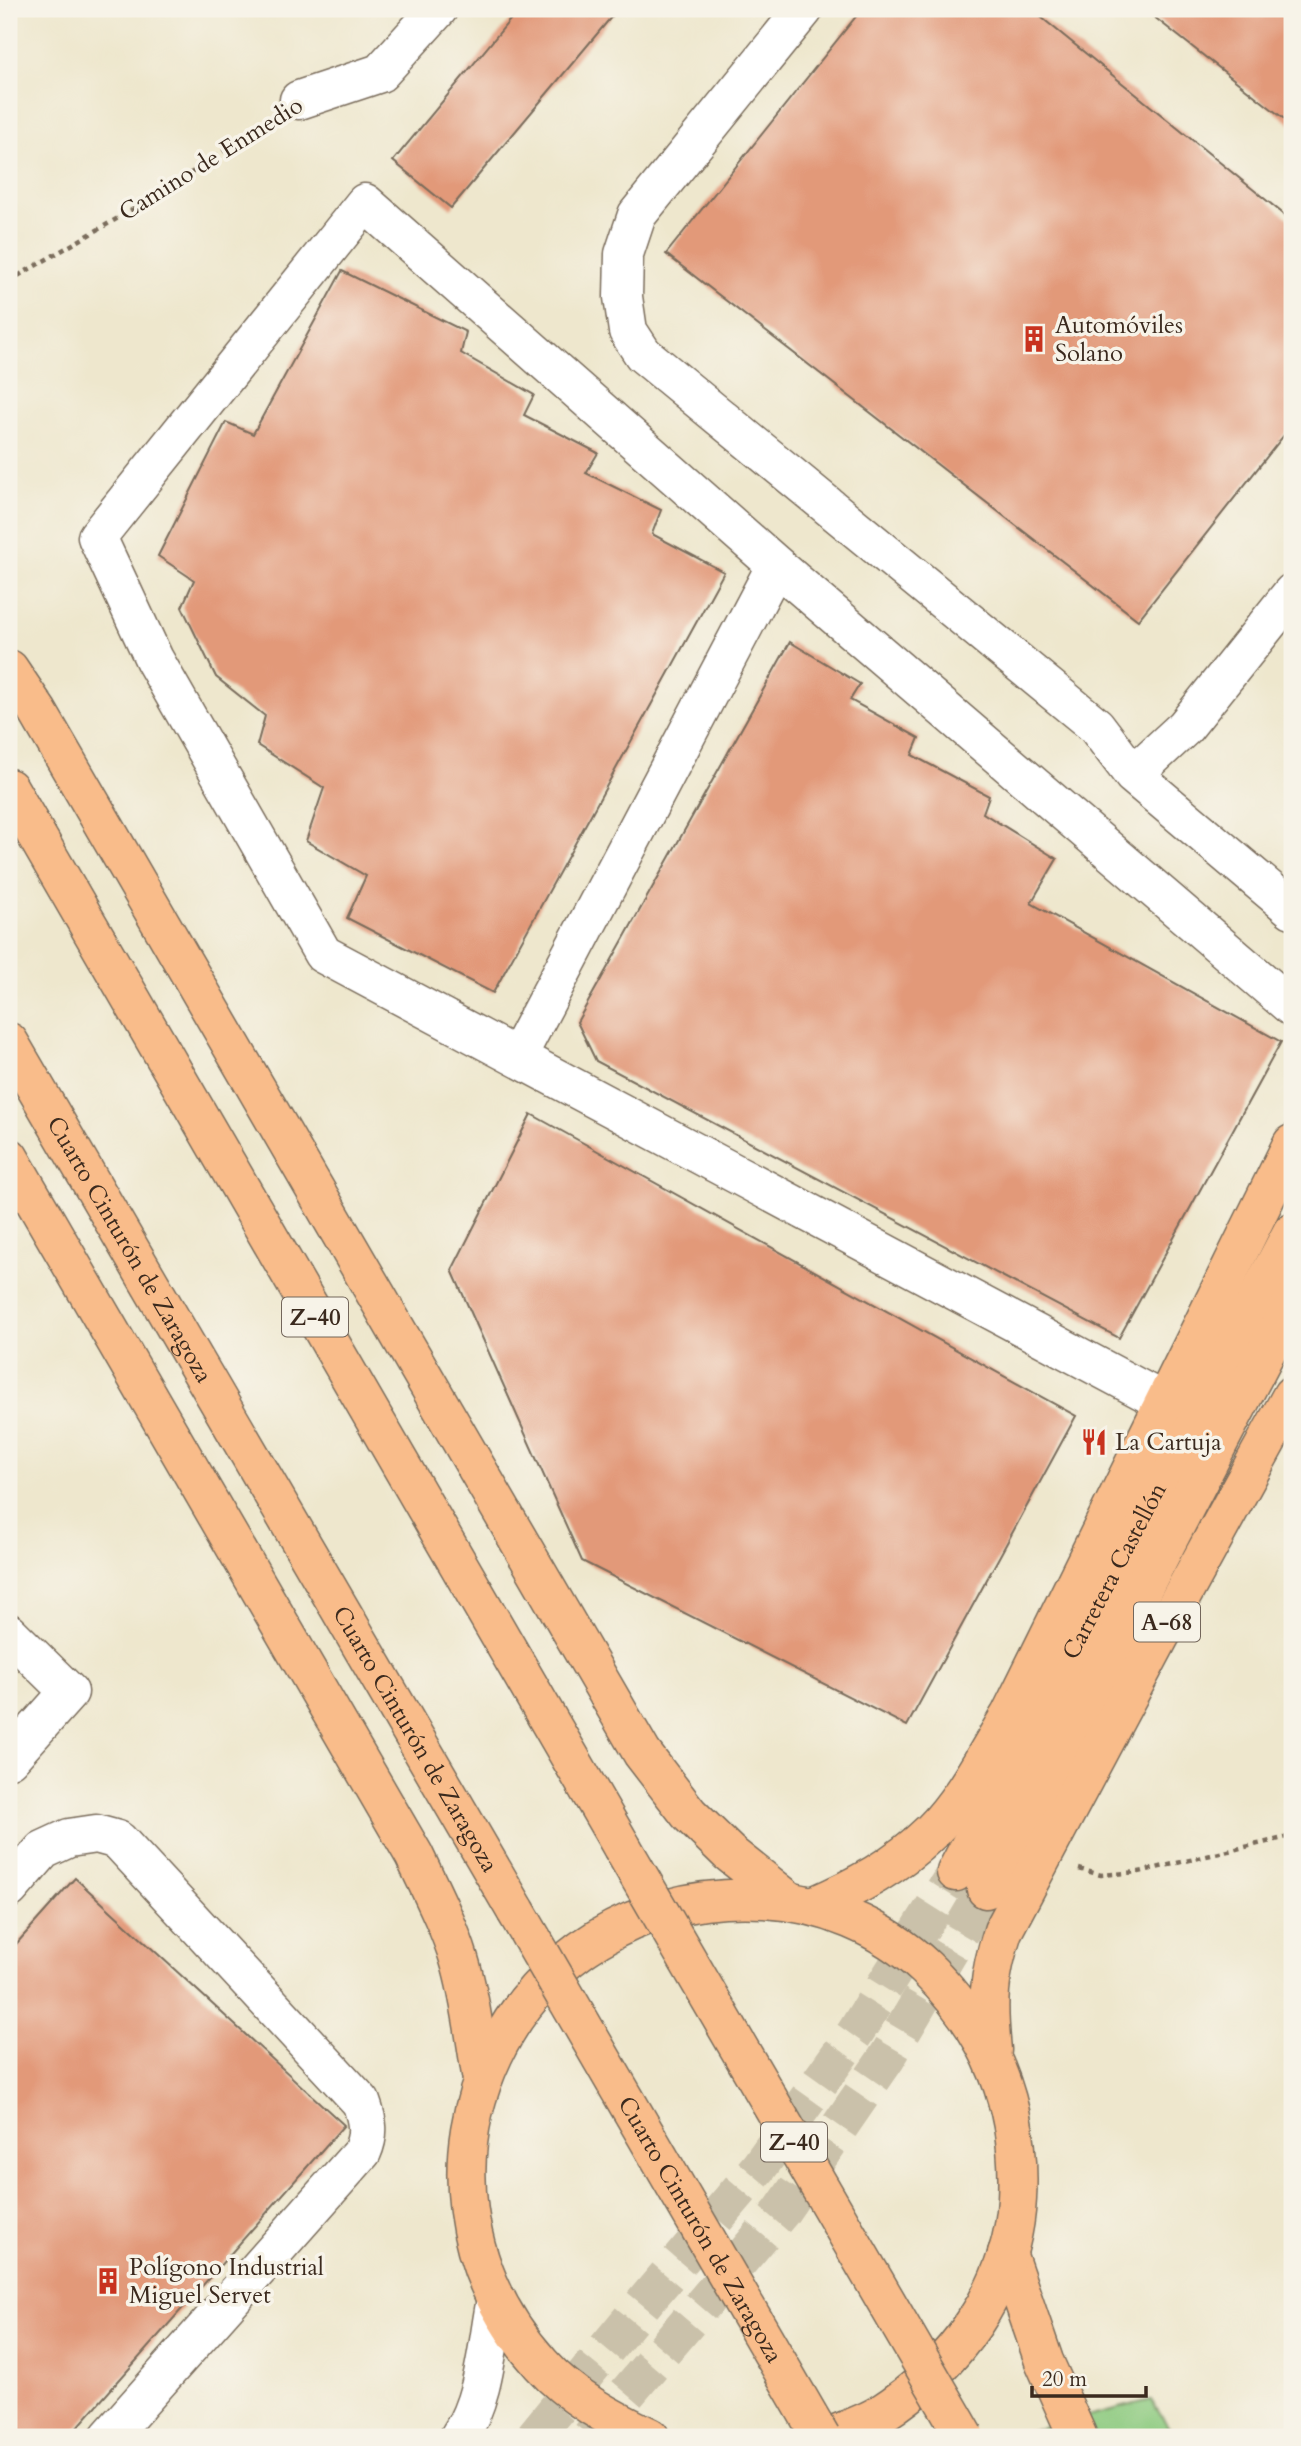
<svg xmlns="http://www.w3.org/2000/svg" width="1301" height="2446" font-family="Cardo,serif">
  <rect width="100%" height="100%" fill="#f7f3e8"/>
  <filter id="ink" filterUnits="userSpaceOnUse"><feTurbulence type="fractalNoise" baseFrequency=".0143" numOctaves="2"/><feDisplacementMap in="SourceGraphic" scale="14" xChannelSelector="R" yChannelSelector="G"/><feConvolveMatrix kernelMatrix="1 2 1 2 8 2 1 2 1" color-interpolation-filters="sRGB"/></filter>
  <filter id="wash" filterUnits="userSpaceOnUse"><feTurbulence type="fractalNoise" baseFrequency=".00686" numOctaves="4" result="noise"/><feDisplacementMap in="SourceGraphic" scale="28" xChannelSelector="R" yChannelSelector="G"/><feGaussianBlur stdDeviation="1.57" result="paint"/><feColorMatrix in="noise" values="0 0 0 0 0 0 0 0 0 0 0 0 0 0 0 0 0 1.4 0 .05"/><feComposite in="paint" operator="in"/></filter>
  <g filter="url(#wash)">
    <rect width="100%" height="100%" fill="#eee7cd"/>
    <path fill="#8dca80" stroke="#647a4f" stroke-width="2" d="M1151 2400 1175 2437H1004Z"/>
    <g id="blocks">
      <path fill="#e29979" d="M519 9H618L451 208 393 161Z
        M862 9H1031L1292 221V425L1138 620 666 254Z
        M1144 9H1292V125Z
        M342 271 466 332 461 353 534 395 524 415 598 453 586 473 661 510 652 534 724 572 493 993 347 918 366 876 306 841 324 788 257 745 265 716 216 677 182 607 194 580 158 556 226 422 253 434Z
        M790 642 860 684 850 700 919 738 912 755 989 796 983 813 1057 859 1031 903 1281 1042 1119 1338 596 1061 577 1022Z
        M531 1114 1076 1416 907 1726 582 1561 452 1270Z
        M75 1878 344 2125 69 2437H9V1952Z"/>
    </g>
  </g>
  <g filter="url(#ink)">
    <use href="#blocks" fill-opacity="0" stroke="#7a6c5b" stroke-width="2"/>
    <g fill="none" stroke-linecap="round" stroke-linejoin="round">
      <path stroke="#cac1aa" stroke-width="38" stroke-dasharray="38 19" stroke-linecap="butt" d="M534 2437 648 2298 759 2167 855 2033 956 1872
        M590 2437 781 2212 886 2059 986 1889"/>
      <defs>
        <path id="minor" d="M804 9 637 215 624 254 623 297 628 331 643 354 1096 726 1133 775 1292 909
          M299 100 380 73 438 9
          M1133 775 1185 727 1292 593
          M517 1057 776 565
          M1166 1403 323 954 154 659 97 537 365 203 776 565 1292 1007
          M9 1633 69 1692 9 1759
          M9 1889 43 1850 69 1838 96 1834 118 1840 361 2102C368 2121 370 2134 362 2152L109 2437
          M459 2437C485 2398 487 2345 496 2299"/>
        <g id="motorway">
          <path d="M9 669 38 712 642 1753 689 1814 729 1853 788 1900"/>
          <path d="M9 788 622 1847"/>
          <path id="s1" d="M9 1042 516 1911"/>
          <path d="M9 1157 414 1855C430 1889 448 1923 459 1959 471 1998 475 2040 482 2080"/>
          <path id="s2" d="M956 1872 1292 1232"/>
          <path d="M986 1889 1292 1302"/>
          <path d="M813 1906C857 1887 897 1865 931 1832 964 1799 986 1754 1010 1715L1292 1144"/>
          <path d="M992 2050C987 2003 988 1977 1003 1931L1168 1621 1292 1395"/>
          <path d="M1007 2253 1044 2361 1078 2437"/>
          <path d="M650 2437C611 2419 570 2397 541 2364 372 2175 509 1884 764 1899 822 1902 883 1927 926 1968 992 2032 1022 2108 1017 2199 1012 2290 953 2368 879 2415 864 2424 845 2430 829 2437"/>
        </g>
      </defs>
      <use href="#minor" stroke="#7a6c5b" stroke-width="41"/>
      <use href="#motorway" stroke="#7a6c5b" stroke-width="41"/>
      <path stroke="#7a6c5b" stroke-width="4.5" stroke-dasharray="5 5" stroke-linecap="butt" d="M9 281 158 195 270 120
        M1079 1869 1101 1875 1139 1872 1292 1836"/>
      <use href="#minor" stroke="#fff" stroke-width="38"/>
      <use href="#motorway" stroke="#f9bc8a" stroke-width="38"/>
      <defs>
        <g id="motorway-bridge">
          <path d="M622 1847 965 2437"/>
          <path id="s3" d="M516 1911 821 2437"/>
        </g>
      </defs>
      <use href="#motorway-bridge" stroke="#7a6c5b" stroke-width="41" stroke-linecap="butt"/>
      <use href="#motorway-bridge" stroke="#f9bc8a" stroke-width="38"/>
    </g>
  </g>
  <defs>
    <symbol id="building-bare" viewBox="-9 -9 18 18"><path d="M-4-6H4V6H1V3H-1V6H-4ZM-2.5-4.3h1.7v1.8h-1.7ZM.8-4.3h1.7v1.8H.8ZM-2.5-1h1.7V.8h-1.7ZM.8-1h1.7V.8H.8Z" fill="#c8321e" stroke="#f7f3e8" stroke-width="2.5" paint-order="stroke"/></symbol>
    <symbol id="restaurant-bare" viewBox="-9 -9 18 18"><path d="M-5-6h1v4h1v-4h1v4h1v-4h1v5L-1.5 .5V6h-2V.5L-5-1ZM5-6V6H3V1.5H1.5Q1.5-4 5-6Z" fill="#c8321e" stroke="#f7f3e8" stroke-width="2.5" paint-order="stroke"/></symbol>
  </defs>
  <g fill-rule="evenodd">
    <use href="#building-bare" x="1015" y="320" width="38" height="38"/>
    <use href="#restaurant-bare" x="1075" y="1423" width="38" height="38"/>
    <use href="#building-bare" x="89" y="2262" width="38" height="38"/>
  </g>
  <g text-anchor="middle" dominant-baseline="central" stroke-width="7" stroke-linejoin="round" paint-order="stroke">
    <g fill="#f7f3e8" stroke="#73665b" stroke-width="2">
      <rect x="282" y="1297.5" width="66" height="39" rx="5"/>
      <rect x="1134" y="1602.5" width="66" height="39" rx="5"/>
      <rect x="761" y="2122.5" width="66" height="39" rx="5"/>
    </g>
    <g font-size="23" font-weight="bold" fill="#3b2a1e">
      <text x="315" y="1317">Z-40</text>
      <text x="1167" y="1622">A-68</text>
      <text x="794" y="2142">Z-40</text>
    </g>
    <g font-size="24" fill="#3b2a1e" stroke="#f7f3e8">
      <text transform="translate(211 159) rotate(-32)">Camino de Enmedio</text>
      <text stroke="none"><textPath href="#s1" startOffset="240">Cuarto Cinturón de Zaragoza</textPath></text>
      <text stroke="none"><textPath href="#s2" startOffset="340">Carretera Castellón</textPath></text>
      <text stroke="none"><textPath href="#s1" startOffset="807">Cuarto Cinturón de Zaragoza</textPath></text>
      <text stroke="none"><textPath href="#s3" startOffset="368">Cuarto Cinturón de Zaragoza</textPath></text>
    </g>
    <g font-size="24" fill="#3b2a1e" stroke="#f7f3e8" text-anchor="start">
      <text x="1055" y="325">Automóviles<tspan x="1055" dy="28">Solano</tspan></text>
      <text x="1115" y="1442">La Cartuja</text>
      <text x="129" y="2267">Polígono Industrial<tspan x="129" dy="28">Miguel Servet</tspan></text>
    </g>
  </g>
  <rect width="1301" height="2446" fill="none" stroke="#f7f3e8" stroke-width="35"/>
  <path d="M1032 2386v10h114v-10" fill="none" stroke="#3b2a1e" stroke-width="3.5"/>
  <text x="1042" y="2386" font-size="21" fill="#3b2a1e" stroke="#f7f3e8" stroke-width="5" paint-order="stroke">20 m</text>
</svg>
